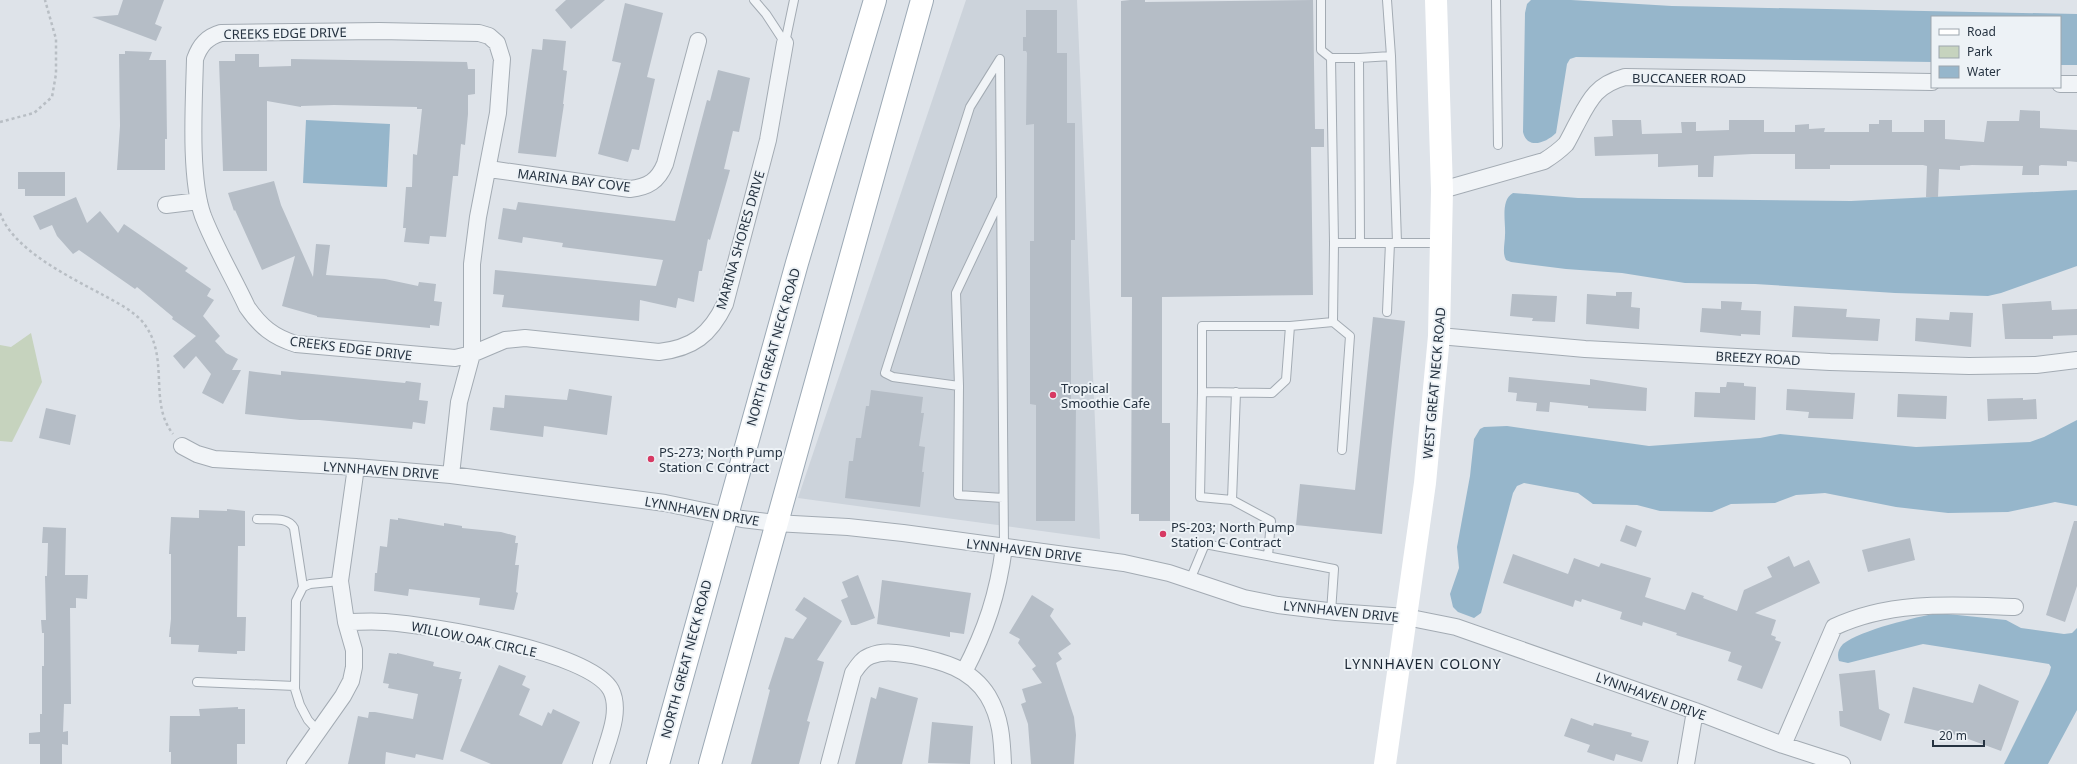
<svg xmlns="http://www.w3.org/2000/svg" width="2077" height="764" font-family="'Noto Sans',sans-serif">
  <rect width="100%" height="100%" fill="#dee3e9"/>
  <path fill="#ccd3db" d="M966 0H1077L1100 539 798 498Z"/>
  <path fill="#c6d3be" d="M31 333 42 382 12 442 0 441V345L11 347Z"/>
  <path fill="#96b6cb" d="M1531 0H1571L1672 6 2077 14V65H2060V17H1932V62L1576 57 1570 59 1567 64 1556 133C1546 143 1527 150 1523 132L1525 13 1527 4Z
    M306 120 390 124 387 187 303 183Z
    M2077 190V266L2001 293 1988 296 1895 293 1755 284 1685 283 1622 273 1566 269 1511 262 1506 260C1502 253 1505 243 1505 235 1506 223 1500 200 1513 193L1578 198 1851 201Z
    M2077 420V506L2055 502 2008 512 1948 513 1896 507 1825 493 1796 495 1775 503 1731 504 1712 512 1660 511 1637 505 1593 504 1578 493 1524 483 1517 486 1513 493 1481 613 1474 618 1458 612 1453 607 1450 594 1459 568 1457 547 1470 476 1474 439 1480 429 1484 427 1507 426 1649 446 1760 438 1780 434 1916 447 2030 442 2044 437Z
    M1938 613 2006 620 2021 628 2064 634 2072 633 2077 628V710L2048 764H2004L2049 674 2051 667 2049 664 1923 644 1848 663 1839 661C1837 655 1838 649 1843 644 1861 630 1916 617 1938 613Z"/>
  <path fill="#b5bdc6" d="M123 0H164L155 24 162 27 156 41 92 17 118 15Z
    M566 0H605L571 29 555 10Z
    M1130 0H1145V2L1313 0 1315 129H1324V147H1311L1313 295 1162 297V423H1170V521H1139V514H1131L1132 297H1121V1Z
    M625 3 663 13 647 77 655 79 639 150 632 149 628 162 598 154 621 63 612 61Z
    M1026 10H1057V53H1067V123H1075V240H1071V403H1076L1075 521H1036V405L1030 404V241H1034V124L1026 125 1027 53 1026 51H1023V37H1026Z
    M543 39 566 41 563 70 567 71 563 104H564L556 157 518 153 532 49 542 50Z
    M125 51 152 52 149 60H166L167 139H165V170H117L120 126 119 54H125Z
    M235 54H259V67L291 66V59L467 62 468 69H475V94L468 95V114L465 145 461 144 458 176H453L446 237 430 236 429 244 404 242 406 228H403L406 187H412L413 154 417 155 422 109H417V107L334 105 301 106V107L267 101V171H223L219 61H235Z
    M718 70 750 78 739 132 733 131 724 169 730 170 710 240 708 239 702 271H699L694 302 678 298 676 308 640 300 639 321 502 307 504 295 493 294 495 270 656 286 663 260 562 247 563 243 523 237 522 243 498 239 503 208 516 210 518 202 675 221 707 100 710 101Z
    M2020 110 2040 111V128L2077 130V162L2067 161V166L2041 165 2039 166V175H2022L2023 166 1972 165 1960 166V170L1939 169 1938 197H1926L1927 166 1923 165H1830V169H1795V154H1752L1714 156 1713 177H1698V165L1658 167V154L1595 156 1594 137 1613 136 1612 120H1641L1642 134 1682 133 1681 122H1696V131L1729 130V120H1764V132H1795V125L1809 124V129L1825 128 1824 132H1869V124H1879V120H1892V132H1924V120H1945V139L1984 142 1987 121H2019Z
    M18 172H65V196H25V189H18Z
    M274 181 281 205 313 277 316 244 330 245 326 275 385 279 418 286 419 282 436 284 434 301 442 302 439 326 430 325V328L317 317V316L282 306 295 256 262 270 235 210 234 211 228 193Z
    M76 197 87 223 100 211 118 233 124 224 188 268 185 271 211 289 207 296 214 300 203 316 220 336 215 341 226 353 238 359 232 370H241L223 404 202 393 211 374 196 356 184 369 173 356 196 336 172 319 173 317 137 287 135 289 79 250 73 254 57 236 52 225 40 230 33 216Z
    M1616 292H1632L1631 307 1640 308 1639 329 1586 324 1587 294 1616 296Z
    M1512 294 1557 296 1555 322 1532 321 1533 318 1510 316Z
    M1721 301 1742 302 1741 310 1761 311 1760 335 1741 334V336L1700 332 1702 308 1721 309Z
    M2051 301 2052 310 2077 309V335L2053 336V339H2005L2002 304Z
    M1794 306 1847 309 1846 317 1880 319 1878 341 1792 337Z
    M1950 312 1973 313 1971 347 1915 341 1916 318 1949 320Z
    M1373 317 1405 321 1382 534 1296 525 1300 484 1355 490Z
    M249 371 281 375V371L405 383 406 381 421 383 419 400 428 401 425 424 413 422 412 429 319 420H300L245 414Z
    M1509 377 1590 385V379L1647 388 1646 411 1588 408V406L1550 402 1549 412 1536 411 1537 403 1516 401 1517 393 1508 392Z
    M1727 382 1744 383V386L1756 387 1755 420 1694 417 1695 392 1720 393V387H1726Z
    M569 389 612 396 607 435 544 426 543 437 490 430 493 407 504 408 505 395 567 400Z
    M1787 389 1855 393 1853 419 1808 418 1809 412 1786 410Z
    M871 390 923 397 921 413H924L919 446 925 447 922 472H924L920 507 845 498 849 461H853L856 438H861L866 406H869Z
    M1898 394 1947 396 1946 419 1897 417Z
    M2023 398V400L2036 399 2037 419 1988 421 1987 399Z
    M46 408 76 415 70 445 39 438Z
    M227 509 245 511V546H238L237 617H246L245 651H237V654L198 652 199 645 171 644V637H169L171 619V554H169L171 517 199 518V510L227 511Z
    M398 518 444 526V523L462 526V528L501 532 516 536 515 543H518L515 565H519L516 592 518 593 514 610 479 605 480 598 409 589 408 596 374 591 375 573H377L380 546 387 547 390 519 398 520Z
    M2074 521H2077V586L2065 622 2046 615Z
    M1626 525 1642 531 1636 547 1620 541Z
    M43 527 66 528 65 575H88L87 599 76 598V608H70L71 704H64L63 732 68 731V745L62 744V764H40V744H29V733L40 732V714H42V666H44V633H42L41 620H46L45 576H47L48 543H42Z
    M1910 538 1915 560 1868 572 1862 550Z
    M1513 554 1568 574 1574 558 1599 567 1601 563 1651 578 1645 597 1685 610 1692 592 1704 596 1703 598 1737 611 1744 590 1772 577 1767 567 1789 556 1794 567 1809 560 1820 583 1755 613 1776 620 1771 635 1776 637 1775 640 1781 642 1762 689 1737 680 1742 666 1728 661 1731 652 1676 635 1677 633 1643 622 1642 626 1620 619 1622 612 1582 599 1581 602 1575 600 1573 607 1503 583Z
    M858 575 875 618 856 625H851L841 600 848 597 842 582Z
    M882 580 971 593 964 634 950 632V637L877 624Z
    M1032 595 1054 609 1050 616 1071 644 1058 653 1062 659 1056 663 1074 717 1076 735 1074 764H1031L1028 724 1021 704 1026 702 1022 689 1042 683 1032 669 1036 666 1018 643 1020 639 1009 633Z
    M804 597 842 621 817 660 824 662 807 721 810 722 799 764H751L770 690 768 689 785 637 793 639 807 618 795 610Z
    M389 653 397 654V653L434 662 433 666 461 672 459 679H462L443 760 416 754 415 758 386 752 385 764H348L358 716 368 718 369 712H375L413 719 418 694 388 688 389 684 383 683Z
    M499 665 526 676 522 685 530 689 519 715 542 726 548 712 551 714 553 709 580 722 562 764H491L460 751Z
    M1875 670 1879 709 1890 714 1881 741 1840 726 1839 711H1843L1839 674Z
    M1979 684 2019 701 2001 751 1960 736 1904 723 1913 687 1973 703Z
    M879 687 918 698 902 764H855L871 697 876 699Z
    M238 707V709H245V744H237V764H171V752H169L170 716H200L199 709Z
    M1571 718 1593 726 1594 723 1632 733 1631 736 1649 741 1642 762 1616 754 1614 761 1587 752 1590 745 1564 736Z
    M932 722 973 726 970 764 928 763Z"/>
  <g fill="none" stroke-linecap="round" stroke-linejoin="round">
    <defs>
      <path id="lane" d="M754 0 766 14 785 43
        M1321 0V50L1331 58
        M1387 0 1391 56
        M1496 0 1498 145
        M785 43 794 0
        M1334 243 1331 58H1359
        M1360 243 1359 58 1391 56 1397 243
        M1387 312 1390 243
        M1333 322 1350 336 1342 450
        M959 386 956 293 1000 200
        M1202 392V326H1290L1333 322 1334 243H1440
        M1003 498 958 495 959 386 893 377 885 373 970 107 1000 59 1004 547
        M1232 500 1236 392
        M257 519C269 520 288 516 294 528L303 587
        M1268 556 1271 521 1232 500 1200 497 1202 392 1272 393 1286 380 1290 326
        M1190 580 1205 544 1334 569 1331 612
        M197 682 295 686
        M318 731 308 720 300 705 295 689 296 601 303 587 310 584 340 581"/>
      <path id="street" d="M379 31 479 33 489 36 497 43 502 59 498 113 478 217 472 264V354L455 358 296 344C273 337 260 326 247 307 233 277 215 247 203 216 189 177 194 102 195 59 200 45 207 37 221 33Z
        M2060 84H2077
        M489 169 630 189C648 187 658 181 665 164L698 41
        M1442 190 1544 161C1552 156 1559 151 1566 144 1569 139 1572 133 1575 127 1589 101 1595 85 1625 77L1932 82
        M166 205 199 201
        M1439 336 1585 349 1830 362 1969 366 2036 365 2077 360
        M182 446 197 454 214 459 356 467 451 475 665 503 742 519 775 523 848 527 903 533 1124 563 1169 573 1244 598 1278 605 1336 612 1406 617 1456 627 1695 711 1783 745 1842 764
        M451 475 459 402 472 354 505 340 525 338 659 352C693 348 710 335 725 304L768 140 785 43
        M346 622C359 622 372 621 385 622 430 625 590 651 611 690 622 712 607 742 601 764
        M964 672C986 630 998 594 1004 547
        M1783 745 1834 627C1891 600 1954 605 2015 607
        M295 764 343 696 351 681 354 667V650L346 622 340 581 356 467
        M829 764 853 673C858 666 862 659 870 656 884 650 897 653 912 655 941 661 971 668 988 696 1001 718 1002 739 1003 764
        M1686 764 1695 711"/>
      <path id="primary" d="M658 764 797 263 875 0
        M710 764 922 0"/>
    </defs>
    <use href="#lane" stroke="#a3abb3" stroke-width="10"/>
    <use href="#street" stroke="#a3abb3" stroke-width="18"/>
    <use href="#primary" stroke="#9ca9b5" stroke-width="24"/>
    <path stroke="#b8bec4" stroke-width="2.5" stroke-dasharray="3 3" stroke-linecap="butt" d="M0 122 34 113 52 97 56 74V39L45 0
      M0 213C13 250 70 277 103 295 116 302 130 309 141 320 172 355 147 401 173 434"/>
    <use href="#lane" stroke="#f1f4f7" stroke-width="8"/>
    <use href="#street" stroke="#f1f4f7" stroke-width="16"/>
    <path stroke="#fff" stroke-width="22" d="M1385 764 1425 483 1439 336 1442 190 1436 0"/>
    <use href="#primary" stroke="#fff" stroke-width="22"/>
  </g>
  <g fill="#d73963" stroke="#edf2f6" stroke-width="1.5">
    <circle cx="1053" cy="395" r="4"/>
    <circle cx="651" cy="459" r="4"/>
    <circle cx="1163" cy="534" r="4"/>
  </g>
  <g text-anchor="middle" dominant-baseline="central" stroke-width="4" stroke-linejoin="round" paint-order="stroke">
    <g font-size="13" fill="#263341" stroke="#edf2f6">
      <text transform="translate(285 33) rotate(-1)">CREEKS EDGE DRIVE</text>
      <text x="1689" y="78">BUCCANEER ROAD</text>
      <text transform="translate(574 180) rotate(7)">MARINA BAY COVE</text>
      <text transform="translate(740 240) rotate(-74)">MARINA SHORES DRIVE</text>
      <text transform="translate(773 347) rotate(-74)">NORTH GREAT NECK ROAD</text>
      <text transform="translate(351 348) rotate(7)">CREEKS EDGE DRIVE</text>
      <text transform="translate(1758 358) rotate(3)">BREEZY ROAD</text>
      <text transform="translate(1434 383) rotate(-85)">WEST GREAT NECK ROAD</text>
      <text transform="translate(381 470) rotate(4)">LYNNHAVEN DRIVE</text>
      <text transform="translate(702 511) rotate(10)">LYNNHAVEN DRIVE</text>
      <text transform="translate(1024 550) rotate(7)">LYNNHAVEN DRIVE</text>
      <text transform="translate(1341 611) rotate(6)">LYNNHAVEN DRIVE</text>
      <text transform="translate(474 639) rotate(12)">WILLOW OAK CIRCLE</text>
      <text transform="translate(686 659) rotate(-75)">NORTH GREAT NECK ROAD</text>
      <text transform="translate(1651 696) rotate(20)">LYNNHAVEN DRIVE</text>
    </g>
    <g font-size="13" fill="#263341" stroke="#edf2f6" text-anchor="start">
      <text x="1061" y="388">Tropical<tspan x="1061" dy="15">Smoothie Cafe</tspan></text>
      <text x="659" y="452">PS-273; North Pump<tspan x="659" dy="15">Station C Contract</tspan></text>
      <text x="1171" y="527">PS-203; North Pump<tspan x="1171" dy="15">Station C Contract</tspan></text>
    </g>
    <g font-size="14" letter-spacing="1" fill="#182431" stroke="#edf2f6">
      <text x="1423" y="663">LYNNHAVEN COLONY</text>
    </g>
  </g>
  <rect x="1931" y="16" width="130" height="72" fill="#edf2f6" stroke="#9da6ae"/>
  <rect x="1939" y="29" width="20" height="6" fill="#ffffff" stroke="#9da6ae"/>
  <text x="1967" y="36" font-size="12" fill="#263341">Road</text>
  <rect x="1939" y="46" width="20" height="12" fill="#c6d3be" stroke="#9da6ae"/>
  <text x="1967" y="56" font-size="12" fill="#263341">Park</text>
  <rect x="1939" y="66" width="20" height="12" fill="#96b6cb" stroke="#9da6ae"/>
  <text x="1967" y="76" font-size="12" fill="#263341">Water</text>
  <path d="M1933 740v6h51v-6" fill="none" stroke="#263341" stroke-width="2"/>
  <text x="1939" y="740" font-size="12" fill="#263341" stroke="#edf2f6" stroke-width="3" paint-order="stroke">20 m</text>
</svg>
